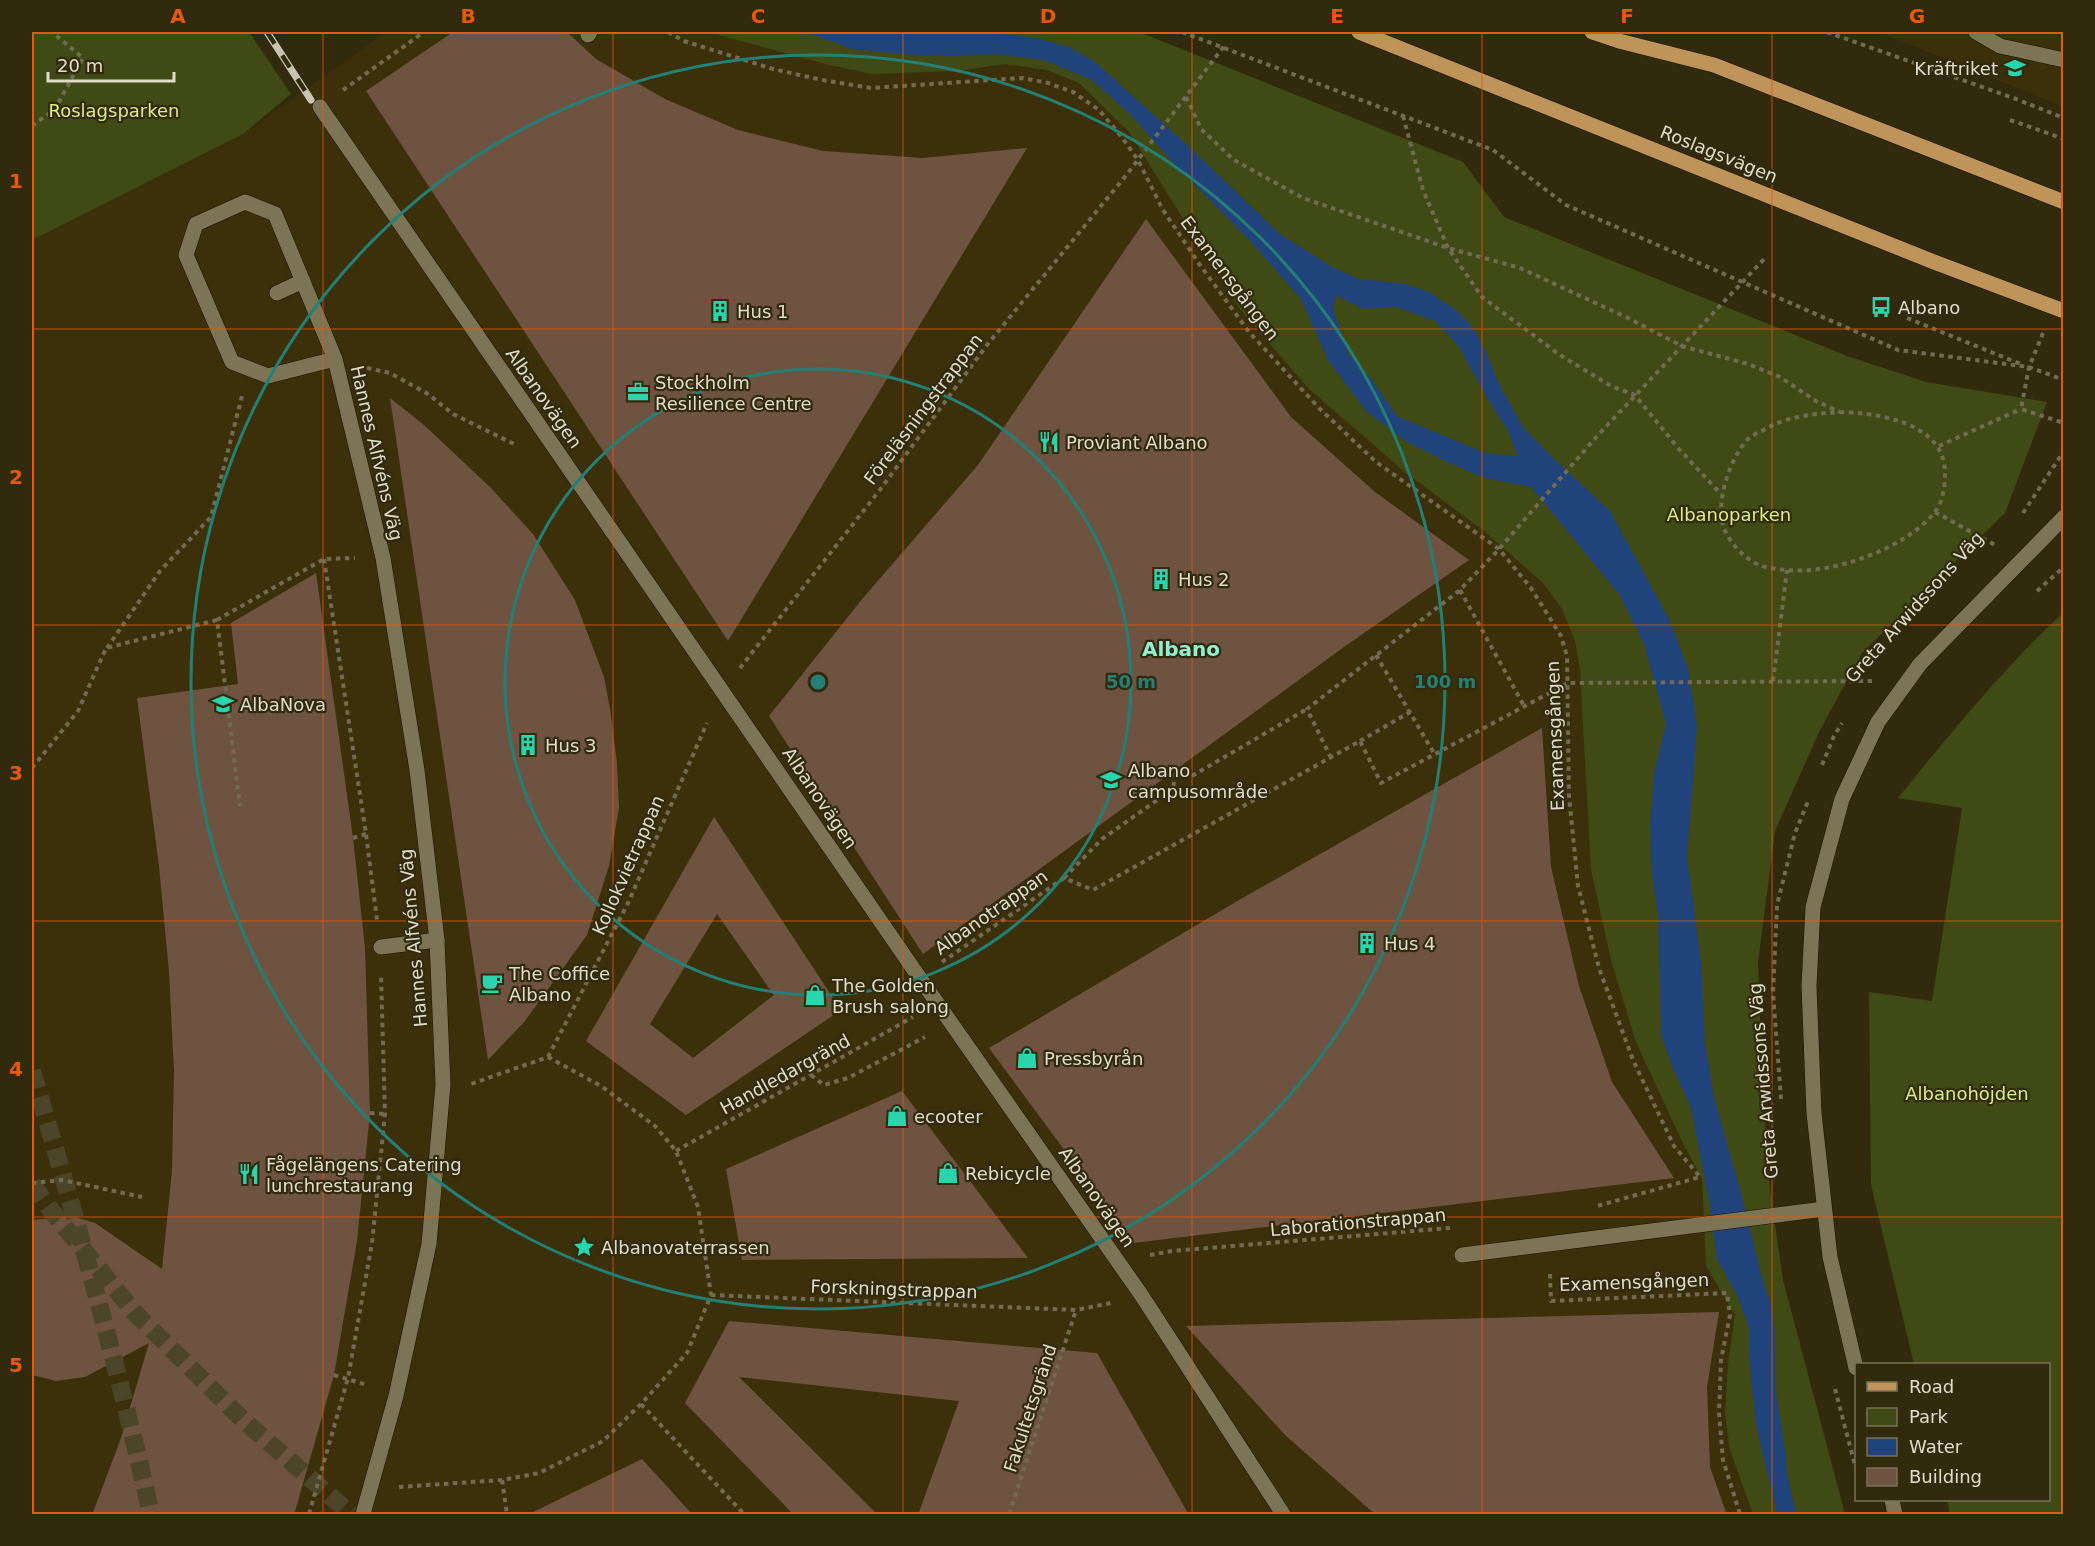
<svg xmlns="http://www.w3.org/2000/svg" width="2095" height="1546" font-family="'DejaVu Sans',sans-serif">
  <rect width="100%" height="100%" fill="#322a0d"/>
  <path fill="#3b300a" d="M386 32H1139L1463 162 1504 217 1847 356 1926 382 2047 402 2005 513 1862 653 1820 730 1775 831 1758 962 1762 1076 1770 1190 1783 1280 1845 1514H32V240L243 134Z
    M1879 32H2063V107L2056 104Z"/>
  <path fill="#404a14" d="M32 32H249L291 94 243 134 32 240Z
    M712 32H1139L1463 162 1504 217 1847 356 1926 382 2047 402 2005 513 1862 653 1820 730 1775 831 1758 962 1762 1076 1770 1190 1783 1280 1845 1514H1753L1730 1450 1725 1414 1728 1364 1735 1315 1706 1266 1702 1179 1681 1139 1636 1042 1611 960 1591 870 1580 670 1575 641 1562 609 1543 583 1484 531 1406 473 1308 388 1239 308 1129 132 1079 83 1047 70 1005 64 957 71 873 74 829 65 719 35Z
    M2063 613V1512L2061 1514H1950L1947 1500H2048V1364H1914L1871 1185 1869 992 1932 1001 1962 808 1898 798C1950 734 2002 669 2063 613Z"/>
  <path fill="#21437b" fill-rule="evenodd" d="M806 32H979L1037 38 1069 47 1094 61 1184 142 1280 234 1332 267 1359 279 1406 284 1429 292 1456 310 1472 326 1485 350 1499 384 1523 427 1549 454 1610 511 1671 623 1688 669 1697 726 1687 857 1701 962 1705 1045 1714 1098 1741 1193 1764 1286 1770 1301 1775 1330 1776 1392 1785 1450 1787 1474 1796 1514H1777L1756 1425 1749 1358V1327L1738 1297 1717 1259 1710 1206 1691 1108 1672 1066 1661 1035 1658 915 1652 875 1650 827 1654 774 1666 724 1644 644 1619 594 1531 487 1484 478 1445 461 1407 442 1366 411 1328 360 1301 299 1250 241 1167 156 1131 115 1092 80 1044 60 996 54 925 56 852 49ZM1336 295 1363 309 1396 307 1435 321 1459 347 1487 398 1507 429 1518 456 1485 453 1397 416 1372 380 1348 353 1333 308Z"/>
  <path fill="#6e5341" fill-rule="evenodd" d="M453 32H567L596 59 665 99 738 130 823 151 923 158 1027 148 728 641 366 91Z
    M1146 219 1291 417 1375 492 1469 560 1344 647 923 954 769 716 863 598 978 465Z
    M390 398 424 425 491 488 533 534 575 600 604 677 610 709 617 763 619 808 609 866 587 935 525 1021 488 1060Z
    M316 573 353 838 365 948 370 1113 357 1241 334 1375 294 1515H92L121 1438 149 1343 85 1377 56 1381 32 1375V1220L71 1216 95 1223 162 1269 172 1171 174 1071 169 972 159 866 137 698 238 684 231 623Z
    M1542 728 1551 867 1579 986 1612 1082 1674 1178 1133 1243 989 1048 1239 900Z
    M714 817 841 1010 686 1115 586 1041ZM717 914 774 995 693 1058 650 1024Z
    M902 1091 1028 1258 742 1260 726 1169Z
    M1719 1312 1707 1387 1710 1467 1727 1515H1376L1285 1435 1186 1326Z
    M729 1321 1097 1353 1189 1515H918L959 1401 739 1377 878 1515H794L685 1403Z
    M642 1459 693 1515H527Z"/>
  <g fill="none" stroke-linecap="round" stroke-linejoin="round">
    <path stroke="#4c452a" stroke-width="18" stroke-dasharray="18 9" stroke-linecap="butt" d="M32 1071C76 1218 118 1365 151 1514
      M32 1184 50 1209 135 1313 243 1420 351 1514"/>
    <defs>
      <path id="service" d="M588 35 590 32
        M277 293 303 281
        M381 947 437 940
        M1462 1255 1824 1209"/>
      <path id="minor" d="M1976 32 2000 46 2064 60
        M320 107 919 977 1142 1296 1283 1514
        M335 359 268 376 232 362 186 255 196 224 245 202 275 214 335 359 383 558 417 770 437 940 443 1085 429 1244 396 1396 363 1514
        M1856 1368 1830 1257 1814 1113 1809 986 1813 907 1842 799 1878 722 1920 664 2064 517
        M1892 1500 1895 1514"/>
      <path id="primary" d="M1359 32 1934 262 2064 311
        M1592 32 1619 41 1714 65 2064 202"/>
    </defs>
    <use href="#service" stroke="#1a1200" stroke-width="16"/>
    <use href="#minor" stroke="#1a1200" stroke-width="16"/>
    <use href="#primary" stroke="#1a1200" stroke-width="16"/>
    <path stroke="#726b53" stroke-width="4" stroke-dasharray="4.5 4.5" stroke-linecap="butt" d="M668 32 684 41 773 69 822 80 871 88 1022 78 1048 83 1073 92 1099 110 1121 136 1138 160 1163 210 1200 265 1249 332 1319 408 1376 462 1499 549 1531 588 1561 636 1567 656 1569 796 1578 886 1599 968 1633 1060 1674 1146 1700 1177 1597 1206
      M1182 32 1493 150 1566 205 1898 350 2029 367 2064 380
      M1827 32 2016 99 2064 118
      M343 90 424 32
      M1186 97 1201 129 1234 160 1303 198 1448 248 1520 268 1628 318 1682 346 1748 364 1780 377 1816 401 1840 412
      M1403 116 1423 190 1448 248 1482 297 1560 355 1611 386 1635 395 1678 448 1721 494
      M2010 120 2064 139
      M32 126 55 109 83 58 52 32
      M1907 318 2023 365
      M2043 333 2029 367 2021 409 2064 423
      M367 368 390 373 428 394 453 414 516 445
      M1840 412C1879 413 1946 423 1945 474 1945 487 1943 502 1934 513 1905 549 1831 575 1786 570 1778 569 1766 568 1759 565 1744 558 1728 542 1723 525 1716 500 1730 459 1747 440 1751 436 1757 433 1762 431 1786 416 1813 414 1840 412Z
      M1939 446 2021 409
      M1935 512 1995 545
      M2023 513 2064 451
      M324 559 366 834 377 920
      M1460 590 1524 706
      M2037 591 2064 567
      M217 620 324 559 355 558
      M107 648 160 571 211 517 242 396
      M1376 655 1435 755
      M740 668 879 491 987 345 1128 173 1224 46
      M1773 681 1787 570
      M1360 741 1410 712
      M1331 758 1307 709 1460 590 1499 549 1598 435 1767 256
      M1822 765 1834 736 1842 723
      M32 768 78 711 106 648 217 620 240 806
      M353 838 366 834
      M1064 878 1102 839 1173 789 1176 769 1190 777 1307 709
      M942 962 1064 878 1093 890 1360 741 1381 783 1568 683 1872 681
      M548 1057 628 903 707 723
      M811 1075 824 1085 848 1078 925 1037
      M1781 1099 1773 993 1777 905 1795 833 1809 799
      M370 1113 385 1114
      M676 1151 913 1017
      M32 1183 62 1180 142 1197
      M1150 1255 1172 1251 1450 1228
      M1550 1274 1551 1301 1727 1293 1730 1315 1721 1360 1719 1413 1723 1460 1740 1514
      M711 1295 1076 1310 1111 1303
      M334 1375 367 1385
      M1835 1389 1856 1469
      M641 1404 744 1514
      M502 1480 507 1514
      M399 1487 502 1480 539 1473 603 1441 641 1404 687 1353 711 1295 698 1207 676 1151 655 1126 601 1086 548 1057 471 1084
      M309 1514 348 1378 372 1243 385 1114 381 975
      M1009 1514 1076 1310"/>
    <use href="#service" stroke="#7d7455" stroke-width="15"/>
    <use href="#minor" stroke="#7d7455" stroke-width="15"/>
    <use href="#primary" stroke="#bf945a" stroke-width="15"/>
    <defs>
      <path id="rail" d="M267 32 311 100"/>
    </defs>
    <use href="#rail" stroke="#c9c4b1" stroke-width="7"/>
    <use href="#rail" stroke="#322a0d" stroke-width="4.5" stroke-dasharray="14" stroke-linecap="butt"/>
  </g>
  <path fill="none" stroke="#e8590c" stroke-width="1.5" stroke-opacity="0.55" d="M323 32V1514M613 32V1514M903 32V1514M1192 32V1514M1482 32V1514M1772 32V1514M32 329H2064M32 625H2064M32 921H2064M32 1217H2064"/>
  <g fill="none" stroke="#248077" stroke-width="3">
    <circle cx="818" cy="682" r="313"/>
    <circle cx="818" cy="682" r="627"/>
  </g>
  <defs>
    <symbol id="university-bare" viewBox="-9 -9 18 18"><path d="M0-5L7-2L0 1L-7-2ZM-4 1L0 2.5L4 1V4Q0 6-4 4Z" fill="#28d5ad" stroke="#322a0d" stroke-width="2.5" paint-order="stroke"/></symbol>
    <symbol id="bus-bare" viewBox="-9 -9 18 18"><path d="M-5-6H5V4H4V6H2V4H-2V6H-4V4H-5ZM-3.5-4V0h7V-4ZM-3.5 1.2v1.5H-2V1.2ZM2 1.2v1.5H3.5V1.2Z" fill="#28d5ad" stroke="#322a0d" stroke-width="2.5" paint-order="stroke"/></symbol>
    <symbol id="building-bare" viewBox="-9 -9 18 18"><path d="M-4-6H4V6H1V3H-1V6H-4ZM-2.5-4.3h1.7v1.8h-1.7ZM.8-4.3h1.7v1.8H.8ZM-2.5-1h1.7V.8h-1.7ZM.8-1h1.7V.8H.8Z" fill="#28d5ad" stroke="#322a0d" stroke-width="2.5" paint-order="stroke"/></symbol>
    <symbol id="office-bare" viewBox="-9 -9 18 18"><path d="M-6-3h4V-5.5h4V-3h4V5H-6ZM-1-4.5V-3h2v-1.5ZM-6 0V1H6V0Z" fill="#28d5ad" stroke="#322a0d" stroke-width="2.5" paint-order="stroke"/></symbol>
    <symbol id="restaurant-bare" viewBox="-9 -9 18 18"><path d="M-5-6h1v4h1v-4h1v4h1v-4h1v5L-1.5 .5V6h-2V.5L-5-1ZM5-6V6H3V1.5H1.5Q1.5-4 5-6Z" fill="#28d5ad" stroke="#322a0d" stroke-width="2.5" paint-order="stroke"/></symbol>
    <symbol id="cafe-bare" viewBox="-9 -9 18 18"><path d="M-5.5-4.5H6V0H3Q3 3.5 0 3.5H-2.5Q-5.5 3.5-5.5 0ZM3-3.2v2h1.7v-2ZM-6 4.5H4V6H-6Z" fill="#28d5ad" stroke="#322a0d" stroke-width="2.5" paint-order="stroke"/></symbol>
    <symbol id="shop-bare" viewBox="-9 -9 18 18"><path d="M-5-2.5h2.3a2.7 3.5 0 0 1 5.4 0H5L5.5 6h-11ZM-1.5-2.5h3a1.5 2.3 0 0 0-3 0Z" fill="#28d5ad" stroke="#322a0d" stroke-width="2.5" paint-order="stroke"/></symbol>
    <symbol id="sight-bare" viewBox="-9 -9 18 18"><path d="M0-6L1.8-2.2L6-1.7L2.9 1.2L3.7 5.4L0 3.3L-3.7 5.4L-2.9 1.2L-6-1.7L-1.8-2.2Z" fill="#28d5ad" stroke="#322a0d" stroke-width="2.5" paint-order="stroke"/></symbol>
  </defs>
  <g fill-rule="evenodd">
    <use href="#university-bare" x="2000" y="53" width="30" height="30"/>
    <use href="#bus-bare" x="1866" y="292" width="30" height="30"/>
    <use href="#building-bare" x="705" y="296" width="30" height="30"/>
    <use href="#office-bare" x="623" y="377" width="30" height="30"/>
    <use href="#restaurant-bare" x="1034" y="427" width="30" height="30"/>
    <use href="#building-bare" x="1146" y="564" width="30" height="30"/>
    <use href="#university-bare" x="208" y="689" width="30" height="30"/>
    <use href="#building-bare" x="513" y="730" width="30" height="30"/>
    <use href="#university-bare" x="1096" y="765" width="30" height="30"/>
    <use href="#building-bare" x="1352" y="928" width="30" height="30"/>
    <use href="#cafe-bare" x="477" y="968" width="30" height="30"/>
    <use href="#shop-bare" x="800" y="980" width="30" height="30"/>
    <use href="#shop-bare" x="1012" y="1043" width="30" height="30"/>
    <use href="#shop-bare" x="882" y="1101" width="30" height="30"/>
    <use href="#shop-bare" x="933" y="1158" width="30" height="30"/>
    <use href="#restaurant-bare" x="234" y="1159" width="30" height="30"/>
    <use href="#sight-bare" x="569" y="1232" width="30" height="30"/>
  </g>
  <g text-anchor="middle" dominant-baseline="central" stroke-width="4.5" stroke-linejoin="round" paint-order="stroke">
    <g font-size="18" fill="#e0dccb" stroke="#322a0d" text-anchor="start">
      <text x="1998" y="68" text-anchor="end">Kräftriket</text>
      <text x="1898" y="307">Albano</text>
      <text x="737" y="311">Hus 1</text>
      <text x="655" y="382">Stockholm<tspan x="655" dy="21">Resilience Centre</tspan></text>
      <text x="1066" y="442">Proviant Albano</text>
      <text x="1178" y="579">Hus 2</text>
      <text x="240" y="704">AlbaNova</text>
      <text x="545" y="745">Hus 3</text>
      <text x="1128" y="770">Albano<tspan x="1128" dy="21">campusområde</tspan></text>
      <text x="1384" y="943">Hus 4</text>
      <text x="509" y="973">The Coffice<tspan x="509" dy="21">Albano</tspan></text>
      <text x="832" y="985">The Golden<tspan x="832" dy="21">Brush salong</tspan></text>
      <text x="1044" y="1058">Pressbyrån</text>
      <text x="914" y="1116">ecooter</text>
      <text x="266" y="1164">Fågelängens Catering<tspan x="266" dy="21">lunchrestaurang</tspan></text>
      <text x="965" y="1173">Rebicycle</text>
      <text x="601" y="1247">Albanovaterrassen</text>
    </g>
    <g font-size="18" fill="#d8ef87" stroke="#322a0d">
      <text x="114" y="110">Roslagsparken</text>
      <text x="1729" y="514">Albanoparken</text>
      <text x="1967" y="1093">Albanohöjden</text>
    </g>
    <g font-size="18" fill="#e0dccb" stroke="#322a0d">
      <text transform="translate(1719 154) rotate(22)">Roslagsvägen</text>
      <text transform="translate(1230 278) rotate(53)">Examensgången</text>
      <text transform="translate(544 398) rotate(55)">Albanovägen</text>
      <text transform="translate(923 409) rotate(-53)">Föreläsningstrappan</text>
      <text transform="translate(377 453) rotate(77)">Hannes Alfvéns Väg</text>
      <text transform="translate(1914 607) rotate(-48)">Greta Arwidssons Väg</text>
      <text transform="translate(1555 736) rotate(-92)">Examensgången</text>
      <text transform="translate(820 798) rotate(56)">Albanovägen</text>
      <text transform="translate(628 865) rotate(-66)">Kollokvietrappan</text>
      <text transform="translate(991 912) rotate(-35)">Albanotrappan</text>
      <text transform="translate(413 938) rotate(-95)">Hannes Alfvéns Väg</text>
      <text transform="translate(785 1074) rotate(-29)">Handledargränd</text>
      <text transform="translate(1763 1081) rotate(-95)">Greta Arwidssons Väg</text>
      <text transform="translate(1097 1197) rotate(55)">Albanovägen</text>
      <text transform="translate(1358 1222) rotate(-5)">Laborationstrappan</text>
      <text transform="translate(1634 1282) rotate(-2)">Examensgången</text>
      <text transform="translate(894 1289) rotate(2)">Forskningstrappan</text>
      <text transform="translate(1030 1408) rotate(-72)">Fakultetsgränd</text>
    </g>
    <g font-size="20" font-weight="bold" fill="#91f0d3" stroke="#322a0d">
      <text x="1181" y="649">Albano</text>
    </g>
  </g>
  <circle cx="818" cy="682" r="9" fill="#248077" stroke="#322a0d" stroke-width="3"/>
  <g font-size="18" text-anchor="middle" font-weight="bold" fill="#248077" stroke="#322a0d" stroke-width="4.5" stroke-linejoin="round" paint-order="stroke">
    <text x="1131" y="688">50 m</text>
    <text x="1445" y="688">100 m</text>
  </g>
  <rect width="2095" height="1546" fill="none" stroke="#322a0d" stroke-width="66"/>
  <rect x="1855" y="1363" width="195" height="138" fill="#322a0d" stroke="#787159" stroke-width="1.5"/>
  <rect x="1867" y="1382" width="30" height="9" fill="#bf945a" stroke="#787159" stroke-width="1.5"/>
  <text x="1909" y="1393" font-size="18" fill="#e0dccb">Road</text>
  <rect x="1867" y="1408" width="30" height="18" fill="#404a14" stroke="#787159" stroke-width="1.5"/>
  <text x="1909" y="1423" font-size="18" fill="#e0dccb">Park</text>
  <rect x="1867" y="1438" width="30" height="18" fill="#21437b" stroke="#787159" stroke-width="1.5"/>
  <text x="1909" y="1453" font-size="18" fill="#e0dccb">Water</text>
  <rect x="1867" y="1468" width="30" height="18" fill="#6e5341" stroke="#787159" stroke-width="1.5"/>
  <text x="1909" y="1483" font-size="18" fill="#e0dccb">Building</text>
  <path d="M48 72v9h126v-9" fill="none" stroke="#e0dccb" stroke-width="3"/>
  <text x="57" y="72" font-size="18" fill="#e0dccb" stroke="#322a0d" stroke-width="4.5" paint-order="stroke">20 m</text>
  <rect x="33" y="33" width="2029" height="1480" fill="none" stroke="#e8590c" stroke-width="2"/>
  <g font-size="20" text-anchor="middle" font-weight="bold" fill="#e8590c">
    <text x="178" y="23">A</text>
    <text x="468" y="23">B</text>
    <text x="758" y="23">C</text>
    <text x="1048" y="23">D</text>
    <text x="1337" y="23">E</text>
    <text x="1627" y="23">F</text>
    <text x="1917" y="23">G</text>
    <text x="16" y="188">1</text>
    <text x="16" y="484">2</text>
    <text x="16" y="780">3</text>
    <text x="16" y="1076">4</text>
    <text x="16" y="1372">5</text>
  </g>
</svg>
